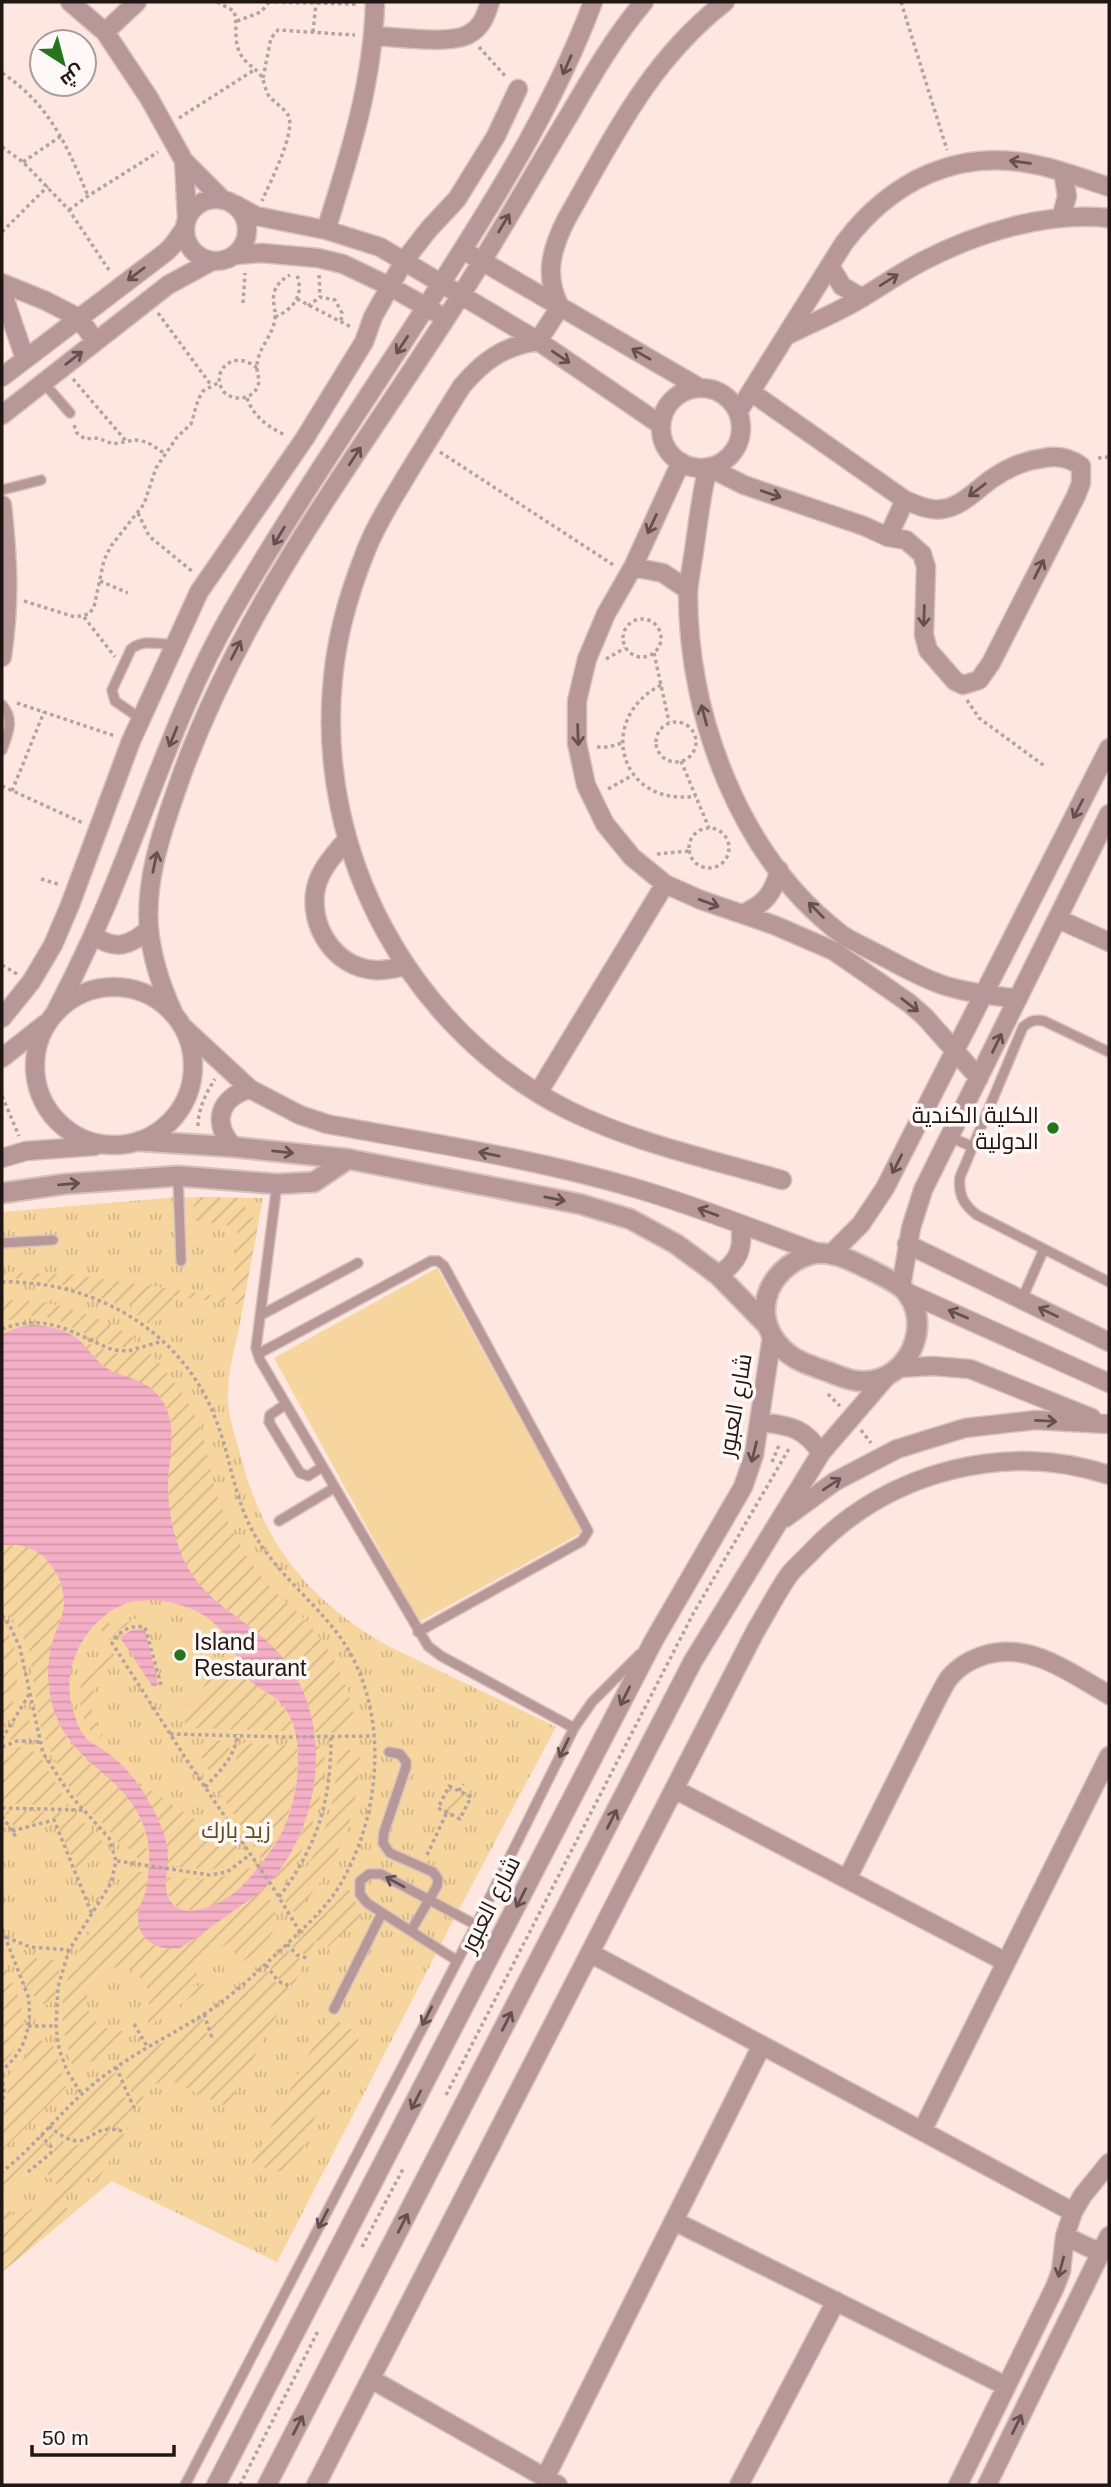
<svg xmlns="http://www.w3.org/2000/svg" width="1111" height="2487" font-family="Helvetica,Cairo,sans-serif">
  <defs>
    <pattern id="grass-tufts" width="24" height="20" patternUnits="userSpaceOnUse" patternTransform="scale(1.75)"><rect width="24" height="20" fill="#f6d59f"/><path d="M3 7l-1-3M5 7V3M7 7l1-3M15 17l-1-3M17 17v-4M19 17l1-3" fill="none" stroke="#d3b688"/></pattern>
    <pattern id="garden-furrows" width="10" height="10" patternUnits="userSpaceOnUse" patternTransform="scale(1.75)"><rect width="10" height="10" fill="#f6d59f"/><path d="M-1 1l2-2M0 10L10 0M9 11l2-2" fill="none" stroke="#d3b688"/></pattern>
    <pattern id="water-rules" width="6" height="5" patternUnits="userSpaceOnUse" patternTransform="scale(1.75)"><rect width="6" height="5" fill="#f4afc6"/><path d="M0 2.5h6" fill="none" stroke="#d196a9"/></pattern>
  </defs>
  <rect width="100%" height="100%" fill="#fde7e0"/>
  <path fill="url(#grass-tufts)" d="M179 1197 263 1198C255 1241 247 1285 239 1328 235 1349 228 1370 228 1391 227 1412 234 1433 240 1453 262 1542 307 1599 386 1645L556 1727 456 1915 277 2262 112 2181 2 2272V1212Z"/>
  <path fill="url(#garden-furrows)" d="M195 1197 246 1198 245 1217 259 1218 243 1305 173 1296 174 1307 151 1325 137 1315 140 1311 128 1304 125 1308C85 1289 46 1277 2 1279V1272L70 1274 231 1298 238 1227 192 1220Z
    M2 1300C50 1299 90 1311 131 1336L135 1339V1344L131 1348C81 1346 58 1298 2 1323Z
    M79 1340 115 1353 143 1350 151 1354C169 1374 186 1395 197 1420 207 1443 209 1468 216 1492 224 1517 237 1542 252 1564 265 1584 282 1598 299 1614 322 1636 340 1666 349 1696 351 1704 356 1714 353 1722 349 1737 328 1732 315 1732 306 1702 299 1674 277 1650 245 1615 205 1607 183 1558 173 1535 168 1510 168 1485 168 1458 179 1426 163 1401 150 1381 123 1380 105 1367 94 1360 87 1349 79 1340Z
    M2 1545C9 1545 16 1544 23 1546 46 1552 64 1579 64 1603 64 1617 55 1630 52 1643 47 1661 47 1684 52 1702 56 1721 65 1739 79 1753 89 1765 105 1772 116 1783 137 1804 148 1831 147 1860L135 1857 128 1848 121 1847 107 1827 81 1803 67 1784 46 1742 39 1720 29 1649 18 1627 2 1605Z
    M143 1615 144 1621 122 1628 109 1639 101 1630 94 1635 90 1629 105 1617 113 1629Z
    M2 1622C25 1657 21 1692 2 1728Z
    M109 1647 119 1661C91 1678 82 1708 103 1735L97 1739C70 1707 75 1671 109 1647Z
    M240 1667C257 1694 286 1696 294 1731L185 1728 184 1707C198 1697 206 1686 211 1670L223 1674Z
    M26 1706 32 1735 9 1740Z
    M207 1740 228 1741C234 1756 223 1768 209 1771L198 1751 201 1744Z
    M244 1743 297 1746C300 1789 289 1826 262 1860L216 1786 234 1767 240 1746Z
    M325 1745C325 1799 310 1843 280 1888L273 1878C309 1833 314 1802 315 1746Z
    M337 1745 360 1754C358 1818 338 1866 295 1913L284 1900C322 1851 338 1807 337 1745Z
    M20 1747 35 1752 40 1757 69 1806 2 1803V1756L13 1748Z
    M134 1779 235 1846 238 1854C229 1878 187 1867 168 1865V1856L146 1796Z
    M450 1788 469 1798 459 1816 440 1807Z
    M7 1811 74 1812 109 1848 77 1871 55 1818 14 1827 5 1815Z
    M244 1866 254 1871C248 1878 242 1886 235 1892 210 1912 163 1925 167 1877 195 1879 220 1884 244 1866Z
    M132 1871 147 1873V1889L139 1911 189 1942 264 1889C288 1924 272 1941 242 1962L228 1943 193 1967 197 1975 190 1981 195 1988 203 1983 206 1987 150 2025 145 2017C165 1972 105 1948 89 1987 86 1996 86 2005 90 2014 97 2026 108 2031 122 2031L128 2040 93 2064 89 2058 73 2069C70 2055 65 2040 63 2026 56 1971 98 1921 125 1878Z
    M343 1889 350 1891 362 1915 328 1947 316 1940 309 1955 298 1953 291 1945 307 1930Z
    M287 1949 295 1957 305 1961 293 1986 279 1979 270 1968Z
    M2 1954C14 1998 44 2023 2 2064Z
    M25 1958 54 1960 59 1963C60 1975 57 1998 48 2005L38 2003 27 1985 18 1966 21 1959Z
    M267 1971 277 1983 291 1989 227 2107 165 2078 161 2085 151 2081 138 2108 121 2068 203 2018 209 2040 214 2038 208 2017Z
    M328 2017C337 2022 355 2027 358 2038 362 2054 333 2072 326 2086 314 2111 309 2163 277 2172L252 2163Z
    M38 2041H44L54 2047 66 2087 2 2151V2115L8 2099 7 2076 22 2062 29 2048Z
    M116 2072C125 2086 121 2101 136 2113L128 2130C121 2128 113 2124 105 2126 78 2131 85 2151 54 2126L83 2096Z
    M50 2130 62 2141 73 2145 85 2144 108 2132 126 2134 95 2184 89 2177 61 2200 72 2214 2 2272V2200L17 2220 39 2203 44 2210 51 2205 46 2197 58 2188 42 2166 54 2154 53 2146 46 2135Z
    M41 2140 48 2148 47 2154 23 2173 26 2178 2 2197V2178Z"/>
  <path fill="#f6d59f" d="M437 1268 583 1532 419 1622 274 1358Z"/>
  <path fill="url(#water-rules)" fill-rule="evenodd" d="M32 1325C49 1326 68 1329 81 1342 88 1349 94 1358 102 1365 118 1377 139 1377 154 1391 183 1418 167 1457 168 1491 169 1514 174 1537 183 1558 205 1606 244 1615 276 1650 337 1715 324 1824 266 1887 258 1895 246 1902 236 1909 218 1922 199 1936 180 1948 155 1952 133 1936 139 1909 141 1902 145 1896 146 1889 149 1876 150 1855 148 1842 136 1777 74 1770 54 1711 47 1690 46 1664 52 1643 56 1629 64 1617 64 1602 64 1578 47 1552 23 1546 16 1544 9 1545 2 1545V1334L19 1327ZM153 1600C185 1603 215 1614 231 1645 237 1654 238 1665 244 1674 254 1687 270 1692 281 1703 308 1734 299 1796 283 1830 273 1850 255 1873 239 1889 223 1903 183 1924 169 1899 162 1886 169 1870 168 1857 168 1836 157 1816 147 1798 137 1780 122 1763 105 1751 100 1747 92 1744 87 1739 79 1731 75 1717 72 1706 61 1665 87 1618 127 1603 135 1600 144 1601 153 1600Z
    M145 1629 158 1684 156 1687 152 1686 120 1637 132 1630Z"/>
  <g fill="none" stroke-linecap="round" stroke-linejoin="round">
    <defs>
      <path id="service" d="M43 382 70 413
        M2 490 41 480
        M2 705C15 720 8 733 2 750
        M141 719 115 701 112 690 131 649C143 639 159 644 174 645
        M1109 1052 1044 1021C1035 1019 1030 1021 1023 1027L960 1177C958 1194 963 1204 977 1215L1109 1282
        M950 1137 973 1147
        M178 1176 181 1261
        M277 1184 256 1348 260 1360 428 1646 441 1656 574 1728
        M2 1243 53 1240
        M1022 1299 1044 1249
        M261 1315 358 1263
        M258 1354 431 1261H438L444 1266 588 1531 582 1541 418 1632
        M286 1404 270 1415 269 1422 300 1473 308 1476 322 1467
        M279 1521 334 1488
        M389 1752 400 1754 406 1762V1767L384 1832 383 1843 390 1853 433 1872 438 1879 437 1886 411 1931
        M456 1960 367 1903 360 1894V1881L369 1874H381L476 1925
        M334 2009 382 1913
        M185 2485 476 1925 574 1728 592 1702 640 1654"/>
      <path id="minor" d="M70 2 105 32 149 98 184 161 223 200
        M725 2C649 61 613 138 566 220 551 250 544 276 560 307L538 341C504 346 484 360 462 386 443 416 424 447 405 478 391 502 375 526 365 553 349 593 337 635 333 678 315 853 410 1030 568 1110 635 1143 710 1159 782 1180
        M105 32 137 2
        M374 36C396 37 451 45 469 34 482 27 486 15 490 2
        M184 161 187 218
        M185 230a31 31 0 1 1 62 0a31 31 0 1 1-62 0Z
        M236 205 256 216 326 230 380 247 538 341 661 425
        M1061 218 1067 196 1063 172
        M326 230C350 154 373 82 375 2
        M234 255 262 253 318 258 343 264 389 286 435 312
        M473 256 700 388
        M830 266 842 286 862 298
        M2 283 46 301 79 318 95 341
        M2 291 25 359
        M786 336C811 323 839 312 863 297 883 285 902 272 923 261 977 233 1047 211 1109 218
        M2 377 166 252 173 245 185 228
        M661 428a40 40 0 1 1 80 0a40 40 0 1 1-80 0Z
        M751 392 905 500C917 505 929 511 942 509 962 507 978 488 993 478 1009 467 1026 460 1044 458 1058 455 1070 458 1081 466V483L1076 496 991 663 979 680 963 685 955 681 928 650 924 635 926 567 922 554 906 540 888 537 864 526 744 485 708 467C701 495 698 523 694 551 692 565 689 579 688 593 688 717 740 857 841 934 851 941 863 946 874 952 896 963 917 976 940 984 965 993 992 995 1018 999
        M738 412 844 243C891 181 958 147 1037 165 1061 170 1085 179 1109 187
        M2 415 168 285 212 261
        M681 462 633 567 606 614 587 659 577 701V743L586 785 605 824 632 857 665 884 701 900 774 925 834 951 909 1003 925 1017 979 1078
        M2 505C8 560 10 601 2 657
        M888 537 905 500
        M633 567 663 573 688 590
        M347 839C335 854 320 869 316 888 308 925 334 967 374 970 384 971 396 968 406 966
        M742 914C764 905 774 893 779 870
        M1058 919 1109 942
        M93 935C115 951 130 946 149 929
        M35 1066a79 79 0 1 1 158 0a79 79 0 1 1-158 0Z
        M173 1012C161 986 152 958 149 929 145 883 160 837 175 794 237 610 358 457 461 295 499 235 534 173 571 112 593 74 615 36 644 2
        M55 1013C79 967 101 920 120 871 155 784 185 693 232 612 300 495 377 385 449 271 504 185 557 98 593 2
        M2 1018 31 982 53 945 70 905 131 741 199 592 305 438 364 342 373 317 404 261 429 229 457 199 496 136 518 89
        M183 1027 250 1089 300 1115 327 1124C431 1143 537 1159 638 1189 699 1207 759 1231 818 1253
        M2 1058 45 1024
        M538 1093 665 884
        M234 1147C211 1124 219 1097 250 1089
        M2 1158 26 1151 95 1146
        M907 1244 1109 1342
        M831 1254 861 1224 885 1188 1109 748
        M718 1275C739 1262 744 1248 740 1224
        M901 1287 911 1228 923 1190 1109 814
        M906 1292 1109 1383
        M899 1368 933 1366 970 1369 1092 1418
        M761 1422C790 1426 804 1427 821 1453
        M785 1518 834 1482 897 1449 965 1428 1036 1420 1107 1424
        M674 1789 1006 1962
        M847 1879 936 1701C940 1694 944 1685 949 1678 958 1667 972 1659 985 1655 1030 1641 1072 1674 1109 1695
        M590 1953 1073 2212
        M922 2131 1109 1756
        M674 2221 1006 2386
        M1065 2236 1090 2248 1103 2251
        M371 2379 558 2485
        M545 2478 762 2045
        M216 2485 654 1640 743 1487 754 1455 772 1336
        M267 2485 693 1661 821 1453 888 1375
        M316 2485 756 1630C767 1612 777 1592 789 1575 796 1566 807 1557 815 1548 890 1471 1007 1441 1109 1475
        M739 2485 836 2301
        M958 2485 1055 2287 1061 2271 1065 2236 1073 2212 1083 2195 1109 2163
        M987 2485 1109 2236"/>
      <path id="tertiary" d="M141 1141 234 1147 348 1159 580 1204 630 1219 676 1244 718 1275 767 1325
        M2 1193 65 1184 178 1176 277 1184 314 1182 348 1159
        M818 1253C826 1253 832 1254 839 1256 851 1260 898 1282 905 1291 931 1321 913 1371 875 1380 858 1384 844 1378 829 1372 812 1366 794 1361 782 1348 746 1312 772 1261 818 1253Z"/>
    </defs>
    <use href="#service" stroke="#d5c2bb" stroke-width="12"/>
    <use href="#minor" stroke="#d5c2bb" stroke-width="21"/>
    <use href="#tertiary" stroke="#d5c2bb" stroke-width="23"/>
    <path stroke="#b5a49e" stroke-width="3.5" stroke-dasharray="3.5 3.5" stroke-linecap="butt" d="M217 2 234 11C238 25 233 40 240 53 244 62 251 65 258 72 265 79 264 89 269 96 275 103 284 108 288 115 297 131 269 184 262 201
      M268 2 357 4
      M901 2 947 150
      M237 21 261 12 269 2
      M313 32 316 3
      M479 47 507 78
      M2 73C49 104 67 145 88 196
      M263 78 271 38 278 30 355 35
      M179 118 254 70
      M2 147 23 162 69 210 111 273
      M23 162 61 136
      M69 210 88 196 158 152
      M2 232 48 186
      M319 275 320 297
      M297 299 351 327
      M243 303 245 273
      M308 306 320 297 335 300 342 313 341 321
      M158 313 211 385
      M275 317C294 309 304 295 297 275
      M257 368C232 347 209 374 224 392 233 401 251 400 257 388 261 380 257 375 257 368 256 349 275 334 275 317 276 307 271 301 275 290 278 283 283 279 290 275
      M73 379 126 441
      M247 398C253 416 268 427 285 435
      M74 425 77 433 85 439 98 438 113 444 135 440 147 442 164 453
      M440 452 615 566
      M1098 458 1109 457
      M138 513 149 536 193 572
      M100 581 128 593
      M24 601 75 617 89 614 94 607 104 560 111 546 144 504 156 468 177 437 191 424 198 400 203 391 220 382
      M84 617 115 657
      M623 638a19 19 0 1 1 38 0a19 19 0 1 1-38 0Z
      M654 653 669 722
      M606 659 625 648
      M661 685C594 720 621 808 696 796
      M967 700 979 718 1046 767
      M17 703 115 736
      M656 742a20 20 0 1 1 40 0a20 20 0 1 1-40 0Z
      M597 747H608L622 743
      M681 761 709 828
      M2 786 83 823
      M608 789 633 775
      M12 791 44 712
      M689 848a20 20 0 1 1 40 0a20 20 0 1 1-40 0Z
      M657 854 689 851
      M41 879 61 885
      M2 965 17 974
      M2 1096 19 1136
      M198 1126C198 1109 206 1093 215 1079
      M2 1282C14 1281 26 1283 39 1284 115 1294 185 1342 214 1415 230 1453 233 1495 253 1532 276 1573 313 1600 340 1637 388 1704 383 1804 346 1874 332 1903 309 1923 286 1945 260 1969 236 1993 206 2013 171 2035 134 2053 101 2078 64 2106 38 2144 2 2172
      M2 1329C47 1312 72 1333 113 1350L128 1351 163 1341
      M828 1394 840 1406
      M861 1430 871 1443
      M772 1462 780 1443
      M2 1615 10 1626 20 1648 43 1753 71 1796 109 1838 116 1861 111 1883 69 1950 58 1987 56 2026 59 2049 67 2071 81 2093
      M161 1685 145 1627C130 1625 120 1630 112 1643L190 1765 274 1889 300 1932
      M170 1734 284 1737 374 1736
      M2 1739 30 1693
      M2 1747 17 1741 40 1742
      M449 1786 471 1797 460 1819 438 1808Z
      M205 1787C221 1770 234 1758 238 1734
      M459 1791 463 1784
      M2 1808 84 1810
      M2 1816 16 1837
      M12 1831 54 1820 92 1914
      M427 1855 447 1812
      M117 1861 210 1875 227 1872 251 1854
      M279 1897C318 1845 331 1801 331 1737
      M2 1929 28 1996C33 2025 25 2052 2 2070
      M6 1937 30 1947 69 1950
      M287 1944 297 1955 307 1958
      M266 1965 278 1981 292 1987
      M204 2014 212 2038
      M134 2024 147 2046
      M28 2026H56
      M116 2067 134 2108
      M2 2075 4 2091 2 2108
      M446 2095 693 1614 790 1447
      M49 2126C92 2162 85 2120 122 2131
      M28 2172 51 2153V2147L41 2135
      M362 2247 404 2167
      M240 2485 318 2331"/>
    <use href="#service" stroke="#b79797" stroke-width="9"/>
    <use href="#minor" stroke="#b79797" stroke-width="18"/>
    <use href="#tertiary" stroke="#b79797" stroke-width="19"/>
  </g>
  <defs><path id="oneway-shaft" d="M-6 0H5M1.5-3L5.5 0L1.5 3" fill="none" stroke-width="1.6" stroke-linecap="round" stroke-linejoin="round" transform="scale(1.75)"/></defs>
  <g stroke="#64514f">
    <use href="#oneway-shaft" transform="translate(567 65) rotate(114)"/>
    <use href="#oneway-shaft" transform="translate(1020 162) rotate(-173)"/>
    <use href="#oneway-shaft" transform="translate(504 223) rotate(-59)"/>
    <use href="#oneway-shaft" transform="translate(136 274) rotate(143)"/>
    <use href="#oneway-shaft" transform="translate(889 280) rotate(-32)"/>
    <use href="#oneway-shaft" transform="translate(402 345) rotate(123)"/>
    <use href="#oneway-shaft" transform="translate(641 354) rotate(-150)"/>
    <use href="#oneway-shaft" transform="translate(561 357) rotate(34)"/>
    <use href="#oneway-shaft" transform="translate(74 358) rotate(-38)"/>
    <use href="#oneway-shaft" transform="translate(355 456) rotate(-57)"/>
    <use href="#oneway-shaft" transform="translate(977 490) rotate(143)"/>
    <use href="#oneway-shaft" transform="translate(771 494) rotate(19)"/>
    <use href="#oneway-shaft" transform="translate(652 524) rotate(115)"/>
    <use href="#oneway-shaft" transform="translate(279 536) rotate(121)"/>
    <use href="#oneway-shaft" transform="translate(1039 569) rotate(-63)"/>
    <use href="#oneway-shaft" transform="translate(924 616) rotate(92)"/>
    <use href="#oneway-shaft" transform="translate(236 650) rotate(-63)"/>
    <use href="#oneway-shaft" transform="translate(704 715) rotate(-105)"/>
    <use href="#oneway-shaft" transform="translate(578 735) rotate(88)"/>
    <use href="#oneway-shaft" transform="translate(173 737) rotate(112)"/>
    <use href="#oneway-shaft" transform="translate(1078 809) rotate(117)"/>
    <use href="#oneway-shaft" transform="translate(155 862) rotate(-78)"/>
    <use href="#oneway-shaft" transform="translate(709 903) rotate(20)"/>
    <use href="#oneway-shaft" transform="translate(816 910) rotate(-135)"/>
    <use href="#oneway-shaft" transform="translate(910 1005) rotate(38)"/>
    <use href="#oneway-shaft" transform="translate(997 1043) rotate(-64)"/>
    <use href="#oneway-shaft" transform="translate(283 1152) rotate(6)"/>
    <use href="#oneway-shaft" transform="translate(489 1154) rotate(-168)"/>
    <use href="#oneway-shaft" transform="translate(897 1164) rotate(117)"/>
    <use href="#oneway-shaft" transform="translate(69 1184) rotate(-5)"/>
    <use href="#oneway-shaft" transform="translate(555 1199) rotate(11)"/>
    <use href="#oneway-shaft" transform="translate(708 1212) rotate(-160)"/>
    <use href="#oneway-shaft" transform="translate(1048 1312) rotate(-154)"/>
    <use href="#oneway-shaft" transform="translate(958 1314) rotate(-157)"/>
    <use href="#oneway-shaft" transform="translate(1046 1421) rotate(3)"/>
    <use href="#oneway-shaft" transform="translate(754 1452) rotate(104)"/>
    <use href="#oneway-shaft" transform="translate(832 1484) rotate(-34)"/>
    <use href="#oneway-shaft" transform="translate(625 1696) rotate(117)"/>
    <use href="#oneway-shaft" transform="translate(564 1748) rotate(116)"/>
    <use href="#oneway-shaft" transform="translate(612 1819) rotate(-63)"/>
    <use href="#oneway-shaft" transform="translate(395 1882) rotate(-151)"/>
    <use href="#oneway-shaft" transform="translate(521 1898) rotate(117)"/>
    <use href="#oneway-shaft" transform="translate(427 2016) rotate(117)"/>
    <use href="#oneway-shaft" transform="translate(507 2021) rotate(-63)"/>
    <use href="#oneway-shaft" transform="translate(416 2100) rotate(117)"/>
    <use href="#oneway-shaft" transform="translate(323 2219) rotate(117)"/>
    <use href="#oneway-shaft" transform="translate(403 2223) rotate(-63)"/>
    <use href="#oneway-shaft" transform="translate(1061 2267) rotate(105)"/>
    <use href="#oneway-shaft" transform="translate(1017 2424) rotate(-64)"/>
    <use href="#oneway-shaft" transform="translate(298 2425) rotate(-63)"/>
  </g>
  <g fill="#25751e" stroke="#fef8f7" stroke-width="2.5">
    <circle cx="1053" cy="1128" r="7"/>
    <circle cx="180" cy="1655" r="7"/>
  </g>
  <g text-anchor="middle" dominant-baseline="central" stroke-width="7" stroke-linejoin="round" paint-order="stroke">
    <g font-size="23" fill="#201714" stroke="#fef8f7" text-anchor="end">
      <text x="1039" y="1115">الكلية الكندية<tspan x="1039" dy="26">الدولية</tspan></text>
      <text x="194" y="1642" text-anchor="start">Island<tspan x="194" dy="26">Restaurant</tspan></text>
    </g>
    <g font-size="23" fill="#201714" stroke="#fef8f7">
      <text transform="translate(735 1405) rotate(-80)">شارع العبور</text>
      <text transform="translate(490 1904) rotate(-63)">شارع العبور</text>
    </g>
    <g font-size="23" fill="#624a1d" stroke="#fef8f7">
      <text x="236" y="1830">زيد بارك</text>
    </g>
  </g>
  <rect width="1111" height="2487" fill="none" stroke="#201714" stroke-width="7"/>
  <g transform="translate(63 63) rotate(144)"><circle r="33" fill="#fef8f7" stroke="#a59e9c" stroke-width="2"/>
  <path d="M0-5L12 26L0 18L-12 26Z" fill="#25751e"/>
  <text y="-10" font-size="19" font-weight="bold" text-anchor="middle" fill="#201714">ش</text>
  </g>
  <path d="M32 2445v10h142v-10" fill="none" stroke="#201714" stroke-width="3.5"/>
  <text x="42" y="2445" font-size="21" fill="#201714" stroke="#fef8f7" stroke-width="5" paint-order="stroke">50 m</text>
</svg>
